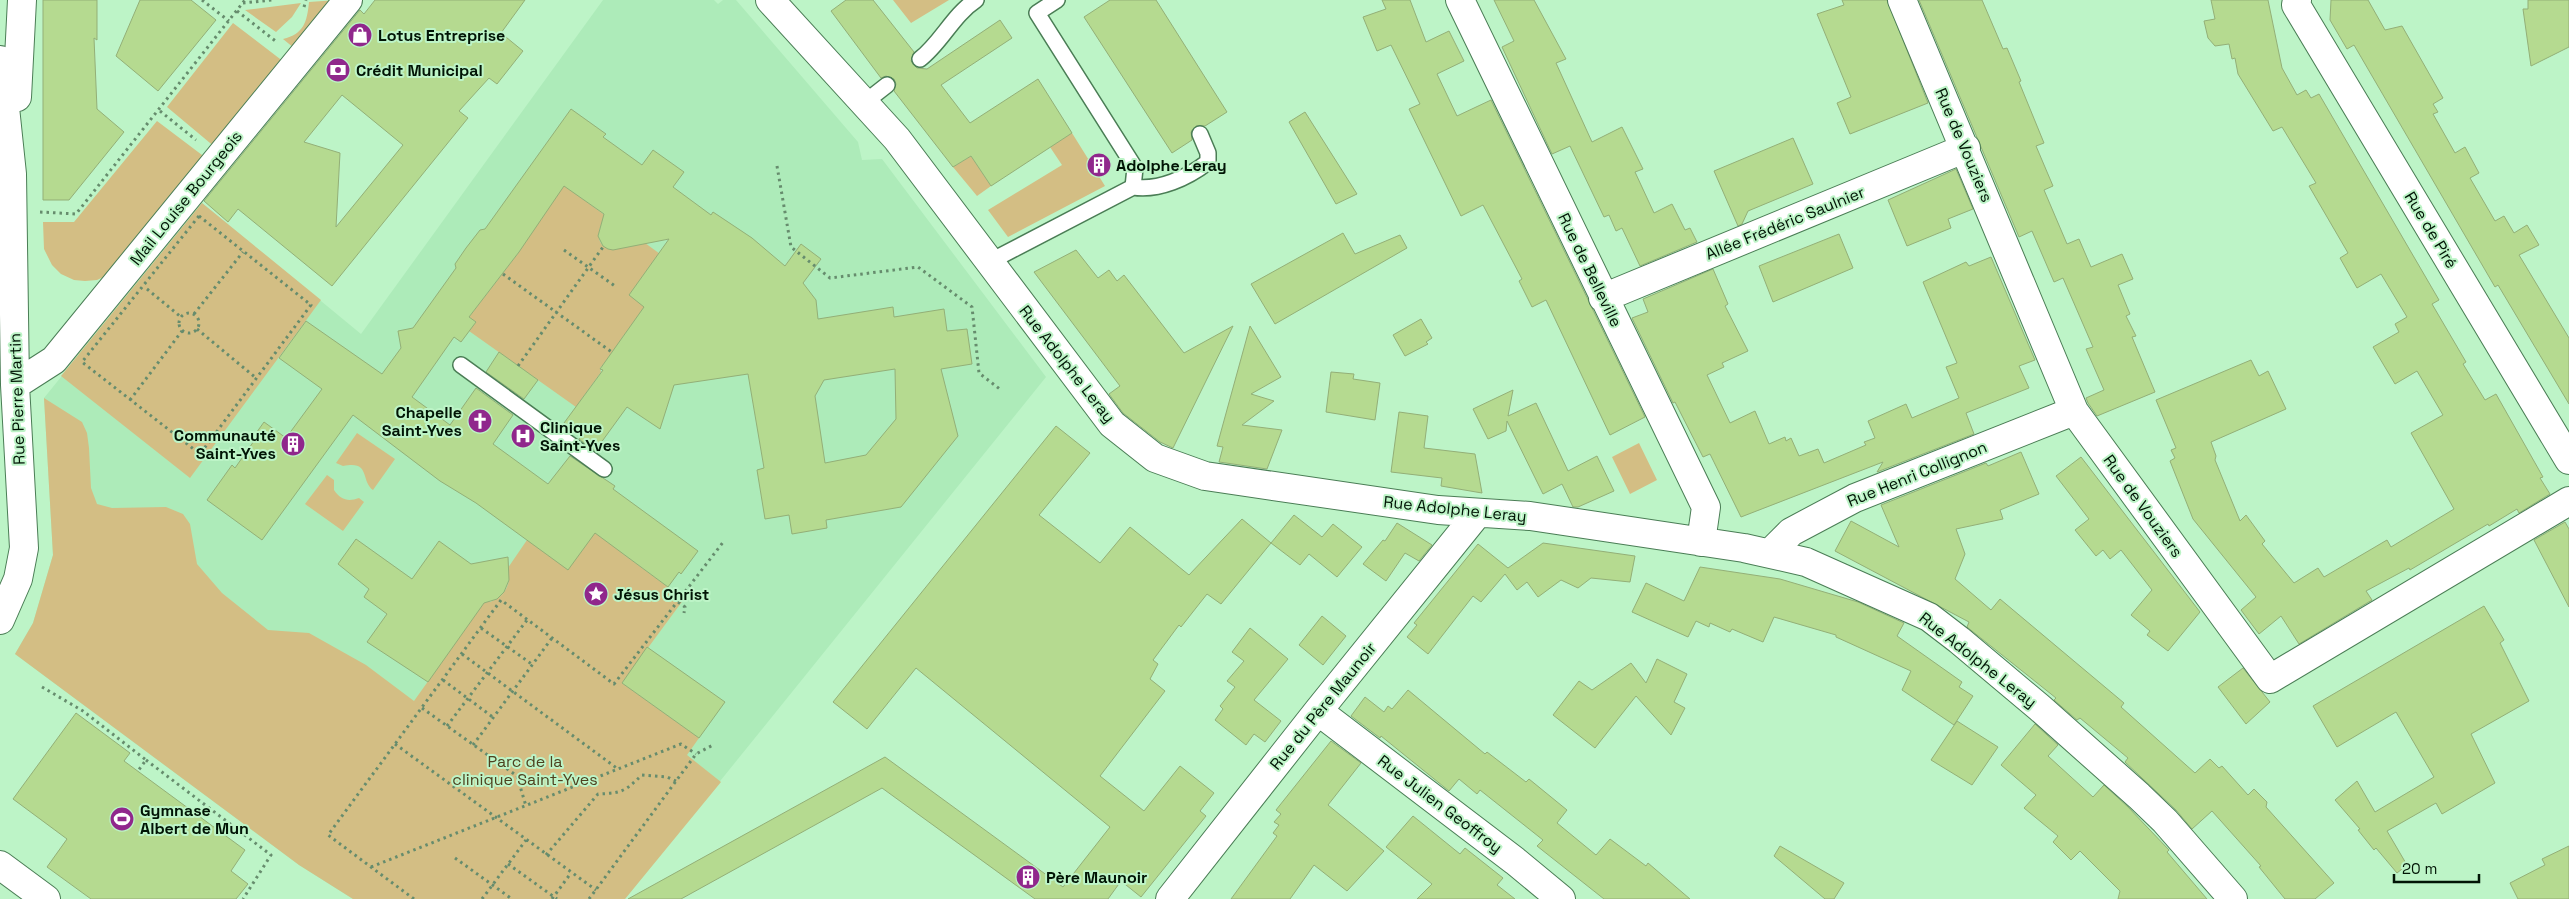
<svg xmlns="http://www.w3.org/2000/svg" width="2569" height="899" font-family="'Space Grotesk',sans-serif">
  <rect width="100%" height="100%" fill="#bdf4c7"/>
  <path fill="#adebb9" d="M603 0H714L718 4 723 0H736L858 142 862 160 882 159 1046 377 625 899H353L299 865 15 654 33 623 53 555 44 398 202 203 361 334Z"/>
  <path fill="#d3be84" d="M337 0 294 48 283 39C304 34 307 22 309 2Z
    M893 0H949L911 23Z
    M301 3 292 17 276 32 245 10Z
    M233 23 284 62 216 148 167 107Z
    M157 121 206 158 110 274 97 280 85 281 74 280 61 274 52 265 44 249 43 222H74Z
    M1072 133 1105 186 1008 237 988 210 1062 165 1050 147Z
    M971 156 991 186 977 196 953 167Z
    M554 178 606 216C586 245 612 263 634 235L678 267 628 330 621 339 623 341 600 368 601 372 576 407 469 331 476 322 469 317 519 252Z
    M202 203 321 300 190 478 61 376Z
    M44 398 82 422 87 433 89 448 91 488 97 504 112 508 166 507 183 514 190 524 197 564 222 593 268 630 309 633 366 665 414 701 488 597 490 602C501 598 507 591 509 580L503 575 527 540 605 519 622 553 684 599 622 683 699 738 687 755 721 782 625 899H353L299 865 15 654 33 623 53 555Z
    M357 433 395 459 373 490C360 480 371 460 343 466L336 463Z
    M1639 443 1657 480 1630 494 1612 457Z
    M327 475 334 480V490C341 500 348 502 359 498L364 502 343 531 305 504Z"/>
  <path fill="#b5da90" stroke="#93af77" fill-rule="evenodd" d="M43 0H97V40L94 38 97 109 124 132 69 200H43Z
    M140 0H191L216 20 158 91 116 56Z
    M375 0H525L501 33 523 51 497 84 489 78 459 111 468 118 332 286 238 209 228 222 204 201 360 10 364 14ZM342 95 403 145 336 227 340 153 304 142Z
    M846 0H873L914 52 911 61 917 68 927 69 1000 20 1012 38 941 85 970 123 1038 79 1072 133 991 186 971 156 953 167 894 91 896 84 894 79 886 76 881 78 831 11Z
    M1110 0H1156L1227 112 1205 126H1196L1191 132 1192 140 1172 153 1084 17Z
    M1382 0H1410L1426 42 1449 31 1464 61 1437 74 1457 116 1491 100 1645 417 1610 435 1546 300 1532 307 1519 281 1522 279 1483 205 1461 216 1409 109 1420 104 1391 45 1377 51 1363 17 1386 9Z
    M1494 0H1534L1566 59 1556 63 1592 142 1622 127 1643 169 1635 172 1654 213 1672 204 1685 230 1690 228 1697 242 1640 266 1622 228 1616 231 1609 215 1604 217 1570 146 1552 154 1502 47 1514 41Z
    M1842 0H1887L1928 103 1850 134 1837 103 1851 97 1817 14 1844 5Z
    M1919 0H1982L2003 49 2007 48 2021 81 2019 82 2044 143 2036 146 2053 186 2044 190 2067 244 2079 239 2091 267 2122 254 2133 279 2118 285 2130 314 2126 316 2136 336 2132 337 2155 392 2097 416 2088 403 2086 398 2104 390 2086 349 2093 347 2063 278 2054 282 2032 231 2019 237Z
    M2211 0H2268L2282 68 2297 95 2306 90 2311 98 2319 94 2439 300 2432 304 2466 362 2463 364 2485 400 2496 394 2543 477 2540 478 2550 494 2519 513 2517 509 2489 526 2488 524 2410 570 2409 568 2366 591 2372 600 2299 644 2281 616 2259 634 2241 610 2256 597 2193 519 2170 461 2175 458 2171 450 2176 448 2156 400 2251 360 2259 376 2268 371 2286 409 2211 442 2216 456 2215 460 2240 521 2246 515 2265 541 2262 544 2294 583 2318 568 2324 577 2387 540 2391 547 2454 509 2411 433 2443 415 2417 371 2395 384 2373 347 2399 332 2395 324 2407 317 2381 274 2357 288 2340 258 2348 253 2309 186 2316 183 2282 127 2273 131 2238 74 2235 58 2232 59 2229 44 2215 46 2208 38 2204 21 2215 19Z
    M2331 0H2368L2385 30 2402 26 2443 98 2433 104 2438 112 2433 114 2455 153 2465 147 2479 173 2470 178 2495 221 2504 216 2514 233 2527 225 2539 245 2519 255 2569 338V404L2498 285 2495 287 2354 45 2347 49 2330 20Z
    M2528 0H2569V47L2531 66 2523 9H2528Z
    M571 109 606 134 603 137 642 165 653 150 684 172 673 187 711 215 713 212 752 238 785 266 801 244 821 259 803 283 816 300 818 319 893 307 894 317 944 309 947 331 967 329 972 364 941 369 958 436 901 507 826 520 827 528 792 534 789 515 765 519 757 470 764 468 748 374 674 385 660 429 627 407 595 451 579 439 582 434 564 423 603 370 600 369 644 307 629 295 669 239 613 250 608 249 603 246 598 236 604 214 564 186 519 252 469 317 476 322 461 342 454 337 412 397 450 425 476 388 513 415 493 444 548 484 570 456 615 486 613 489 698 551 681 574 679 572 668 587 595 533 568 570 476 503 440 481 353 415 262 540 207 500 232 465 235 468 254 441V436L264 422 286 438 322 389 279 358 306 321 382 374 401 348 398 331 413 328 456 268 455 264 466 248 480 230 485 229ZM895 369 896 419 866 455 825 463 815 396 824 380Z
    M1305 112 1357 194 1336 204 1289 122Z
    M1793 138 1813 184 1748 211 1742 224 1738 226 1714 171Z
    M1956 169 1973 209 1948 219 1951 228 1907 246 1888 200Z
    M1343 233 1355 254 1400 235 1407 248 1275 324 1251 284Z
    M1839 234 1853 268 1773 302 1759 266Z
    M1076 250 1098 278 1109 270 1117 281 1124 275 1184 353 1233 326 1173 448 1160 442 1123 413 1109 394 1120 386 1034 272Z
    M1991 257 2035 360 2019 366 2029 388 1966 413 1974 434 1877 472 1883 462 1741 517 1710 454 1703 457 1675 402 1673 403 1632 318 1648 312 1643 299 1713 269 1728 304 1725 306 1748 351 1722 363 1724 367 1707 375 1730 423 1755 411 1769 444 1785 437 1786 441 1791 438 1799 456 1818 449 1824 463 1866 445 1864 442 1875 438 1868 421 1906 404 1912 418 1959 398 1946 367 1957 363 1923 282 1966 262 1969 266Z
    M1421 319 1432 338 1426 342 1428 344 1405 356 1393 335Z
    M1250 326 1281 377 1251 394 1274 401 1242 425 1282 430 1267 469 1219 462 1223 447 1217 446Z
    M499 352 538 380 524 399 486 372Z
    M1331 372 1354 374 1353 379 1380 383 1375 420 1326 412Z
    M1513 390 1508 416 1536 403 1568 471 1597 456 1614 491 1578 507H1573L1562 484 1543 494 1507 421 1506 431 1488 439 1473 409Z
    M1399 412 1428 416 1424 448 1475 454 1482 493 1441 486 1442 478 1391 472Z
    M1056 426 1090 453 1039 515 1100 563 1130 527 1189 575 1242 519 1271 543 1221 604 1207 594 1181 627 1179 625 1153 660 1158 664 1150 679 1165 691 1100 776 1144 811 1180 766 1214 793 1200 811 1206 816 1141 897 1121 881 1108 899H1035L882 788 681 899H628L885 757 1063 887 1110 827 916 668 867 729 833 702Z
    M2021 452 2039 494 2000 510 2003 519 1956 529 1965 554 1955 579 1991 610 2000 599 2124 703 2121 707 2195 773 2210 759 2219 768 2222 766 2248 795 2254 789 2267 802 2266 807 2334 883 2315 899H2285L2259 867 2261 866 2212 811 2192 829 2176 810 2125 762 2128 758 2080 718 2077 720 2054 700 2056 698 1967 627 1969 622 1835 551 1851 521 1899 547 1881 505 1986 463 1988 466Z
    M2081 457 2200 612 2168 651 2147 635 2150 631 2131 615 2152 590 2121 550 2110 559 2103 550 2096 556 2075 530 2089 519 2056 476Z
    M1294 515 1322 537 1333 524 1362 547 1337 577 1309 554 1300 565 1271 543Z
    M2565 522 2569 529V607L2534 540Z
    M1397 523 1432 545 1419 561 1405 553 1386 581 1363 564 1383 540 1385 541Z
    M356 539 412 579 439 541 471 564 508 557 509 580 504 592 497 599 484 603 428 682 367 642 387 614 364 597 369 589 338 564Z
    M1543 543 1635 556 1630 582 1591 578 1578 588 1561 580 1538 597 1527 582 1517 590 1505 574 1481 602 1473 596 1428 654 1407 637 1417 625 1414 623 1478 544 1508 568Z
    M1700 567 1780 579 1858 602 1904 623 1897 636 1962 682 1959 687 1973 696 1954 725 1902 690 1911 671 1836 637V635L1774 617 1763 642 1732 629 1730 632 1710 623 1709 627 1696 621 1688 637 1632 612 1646 583 1684 601Z
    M2484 606 2504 640 2500 643 2529 701 2471 734 2495 783 2442 814 2436 803 2387 831 2407 865 2397 873 2376 848 2374 850 2358 830 2360 829 2335 800 2357 781 2375 812 2434 777 2396 712 2337 747 2313 706Z
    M1322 616 1346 636 1323 665 1299 645Z
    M1250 628 1288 659 1254 700 1281 721 1265 742 1254 734 1246 745 1215 720 1223 709 1220 706 1235 687 1227 681 1244 661 1232 652Z
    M647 647 725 702 699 738 622 683Z
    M1657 659 1687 674 1674 702 1685 708 1671 735 1636 696 1595 748 1553 715 1579 681 1592 690 1631 663 1646 683Z
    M2243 668 2270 702 2246 724 2218 687Z
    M1408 690 1485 754 1487 752 1526 782 1529 779 1567 810 1557 823 1596 855 1610 839 1646 866 1648 863 1690 899H1604L1537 846 1543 840 1480 790 1477 794 1459 779 1449 791 1381 736 1380 738 1351 716 1365 697 1384 712 1388 706 1392 709Z
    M76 713 130 753 124 761 245 850 231 871 248 884 236 899H91L47 867 67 839 13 799Z
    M1957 721 1998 747 1972 785 1931 760Z
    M2035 724 2058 745 2048 756 2093 797 2104 785 2128 807 2169 850 2167 852 2207 899H2118L2120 891 2080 851 2071 860 2053 842 2058 836 2024 808 2036 795 2001 765Z
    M1331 741 1361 763 1328 805 1384 851 1347 891 1314 865 1290 899H1231L1277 836 1273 833 1279 825 1274 822 1281 814 1276 810Z
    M1413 816 1460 854 1465 848 1503 878 1497 885 1515 899H1417L1432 884 1386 847Z
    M1780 846 1844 883 1834 899H1825L1774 856Z
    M2569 846V899H2518L2510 883 2545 865 2542 859Z"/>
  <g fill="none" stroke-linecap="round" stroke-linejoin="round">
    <defs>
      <path id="lane" d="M920 59C941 43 953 15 976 0
        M864 103 887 85
        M1133 187C1159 191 1187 178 1208 162V153L1200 134
        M989 262 1133 187 1135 168 1037 13 1057 0
        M461 365 604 469"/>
      <path id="street" d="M770 0 897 139 1112 424 1155 458 1205 476 1438 510 1530 516 1744 548 1806 562 1929 617 1959 640 2040 708 2139 796 2165 821 2233 899
        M1460 0 1706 507 1701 542
        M1902 0 2074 411 2270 679 2569 501
        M2297 0 2296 5 2569 460
        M0 60 12 174 15 385 24 548 18 579 0 620
        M17 97 22 0
        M1603 298 1966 148
        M15 385 54 360 348 0
        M1770 553 1791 532 1855 498 2074 411
        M1318 711 1515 861 1561 899
        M0 865 46 899
        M1170 899 1318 711 1477 514"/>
    </defs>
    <use href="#lane" stroke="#4a7d55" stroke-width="18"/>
    <use href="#street" stroke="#4a7d55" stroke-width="30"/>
    <path stroke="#668c6d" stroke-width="3" stroke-dasharray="2.5 4" stroke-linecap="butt" d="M202 0 229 21
      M243 3 272 0
      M304 7 306 0
      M237 11 278 43
      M160 111 196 140
      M777 166 791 247 830 278 918 267 972 307 979 373 1001 390
      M40 212 76 214 245 0
      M199 216 311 305 200 454 82 362Z
      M564 250 615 286
      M503 274 613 353
      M147 289 181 317
      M179 323a10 10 0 1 1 20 0a10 10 0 1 1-20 0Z
      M194 314 243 252
      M197 329 256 378
      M518 366 603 247
      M130 400 182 331
      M678 602 685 607 684 613
      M481 628 533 665
      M462 654 618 769
      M443 680 494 718
      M42 687 83 711 146 760 138 771
      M422 708 517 776 526 806
      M447 726 527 620
      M395 744 596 890
      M473 745 552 638
      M146 760 271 855 243 899
      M546 855 598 794C623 793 625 791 642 775L667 777 676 781
      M455 858 512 899
      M508 864 557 899
      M371 867 681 744 696 754
      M414 899 328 835 501 600 614 684 724 541
      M482 899 526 840
      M552 899 571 873
      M589 899 696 754 713 745"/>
    <use href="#lane" stroke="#fff" stroke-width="15"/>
    <use href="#street" stroke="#fff" stroke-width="28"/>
  </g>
  <defs>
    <symbol id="shop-disc" viewBox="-11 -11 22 22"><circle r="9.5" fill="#90278c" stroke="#bdf4c7"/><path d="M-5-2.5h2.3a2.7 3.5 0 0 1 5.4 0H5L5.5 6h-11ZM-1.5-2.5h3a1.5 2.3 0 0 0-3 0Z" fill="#fff"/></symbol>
    <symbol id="bank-disc" viewBox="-11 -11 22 22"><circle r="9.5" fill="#90278c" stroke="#bdf4c7"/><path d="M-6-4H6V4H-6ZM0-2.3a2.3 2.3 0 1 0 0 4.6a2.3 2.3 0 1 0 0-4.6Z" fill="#fff"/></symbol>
    <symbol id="building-disc" viewBox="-11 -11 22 22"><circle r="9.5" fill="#90278c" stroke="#bdf4c7"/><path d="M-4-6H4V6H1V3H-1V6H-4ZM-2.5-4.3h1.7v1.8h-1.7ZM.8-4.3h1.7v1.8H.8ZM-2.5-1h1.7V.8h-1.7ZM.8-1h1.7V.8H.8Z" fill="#fff"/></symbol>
    <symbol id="church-disc" viewBox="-11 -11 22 22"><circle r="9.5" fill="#90278c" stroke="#bdf4c7"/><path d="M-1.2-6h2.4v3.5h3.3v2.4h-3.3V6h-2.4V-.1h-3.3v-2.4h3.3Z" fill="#fff"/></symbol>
    <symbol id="hospital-disc" viewBox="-11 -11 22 22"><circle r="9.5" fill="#90278c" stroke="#bdf4c7"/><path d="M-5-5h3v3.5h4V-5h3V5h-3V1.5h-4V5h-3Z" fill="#fff"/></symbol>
    <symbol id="sight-disc" viewBox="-11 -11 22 22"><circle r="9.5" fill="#90278c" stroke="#bdf4c7"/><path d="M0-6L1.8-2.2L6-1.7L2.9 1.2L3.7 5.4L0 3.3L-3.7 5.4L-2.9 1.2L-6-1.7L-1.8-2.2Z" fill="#fff"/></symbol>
    <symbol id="stadium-disc" viewBox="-11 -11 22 22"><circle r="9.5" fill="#90278c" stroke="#bdf4c7"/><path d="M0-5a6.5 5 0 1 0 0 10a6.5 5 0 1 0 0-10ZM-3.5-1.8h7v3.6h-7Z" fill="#fff"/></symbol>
  </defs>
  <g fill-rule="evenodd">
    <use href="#shop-disc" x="346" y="21" width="28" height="28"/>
    <use href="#bank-disc" x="324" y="56" width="28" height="28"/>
    <use href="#building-disc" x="1085" y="151" width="28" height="28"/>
    <use href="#church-disc" x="466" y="407" width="28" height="28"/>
    <use href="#hospital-disc" x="509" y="422" width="28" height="28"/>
    <use href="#building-disc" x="279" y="430" width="28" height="28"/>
    <use href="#sight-disc" x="582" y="580" width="28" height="28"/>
    <use href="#stadium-disc" x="108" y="805" width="28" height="28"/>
    <use href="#building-disc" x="1014" y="863" width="28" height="28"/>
  </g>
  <g text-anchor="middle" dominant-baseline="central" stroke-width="4" stroke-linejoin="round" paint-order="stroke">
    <g font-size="16" font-weight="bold" fill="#011405" stroke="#bdf4c7" text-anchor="start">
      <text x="378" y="35">Lotus Entreprise</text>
      <text x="356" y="70">Crédit Municipal</text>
      <text x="1116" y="165">Adolphe Leray</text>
      <text x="462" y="412" text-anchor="end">Chapelle<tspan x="462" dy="18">Saint-Yves</tspan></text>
      <text x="540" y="427">Clinique<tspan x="540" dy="18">Saint-Yves</tspan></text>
      <text x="276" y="435" text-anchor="end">Communauté<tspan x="276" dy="18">Saint-Yves</tspan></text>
      <text x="614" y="594">Jésus Christ</text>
      <text x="140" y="810">Gymnase<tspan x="140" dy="18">Albert de Mun</tspan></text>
      <text x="1046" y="877">Père Maunoir</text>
    </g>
    <g font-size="16" fill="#011405" stroke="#bdf4c7">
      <text transform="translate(1964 145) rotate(67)">Rue de Vouziers</text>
      <text transform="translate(186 198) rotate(-51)">Mail Louise Bourgeois</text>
      <text transform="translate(1785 223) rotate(-22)">Allée Frédéric Saulnier</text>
      <text transform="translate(2431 230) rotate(59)">Rue de Piré</text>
      <text transform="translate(1590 270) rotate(64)">Rue de Belleville</text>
      <text transform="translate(1067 364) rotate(52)">Rue Adolphe Leray</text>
      <text transform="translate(17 399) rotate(-92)">Rue Pierre Martin</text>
      <text transform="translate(1917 474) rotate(-22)">Rue Henri Collignon</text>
      <text transform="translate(2143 506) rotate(54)">Rue de Vouziers</text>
      <text transform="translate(1455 509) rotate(6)">Rue Adolphe Leray</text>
      <text transform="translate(1978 660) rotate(38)">Rue Adolphe Leray</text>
      <text transform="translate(1323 706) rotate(-51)">Rue du Père Maunoir</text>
      <text transform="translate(1440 804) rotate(37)">Rue Julien Geoffroy</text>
    </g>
    <g font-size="16" fill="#4e411f" stroke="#bdf4c7">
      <text x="525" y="761">Parc de la<tspan x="525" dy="18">clinique Saint-Yves</tspan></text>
    </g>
  </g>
  <path d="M2394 874v8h85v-8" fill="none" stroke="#011405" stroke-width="2.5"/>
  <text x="2402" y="874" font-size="15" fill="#011405" stroke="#bdf4c7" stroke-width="4" paint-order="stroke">20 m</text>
</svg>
